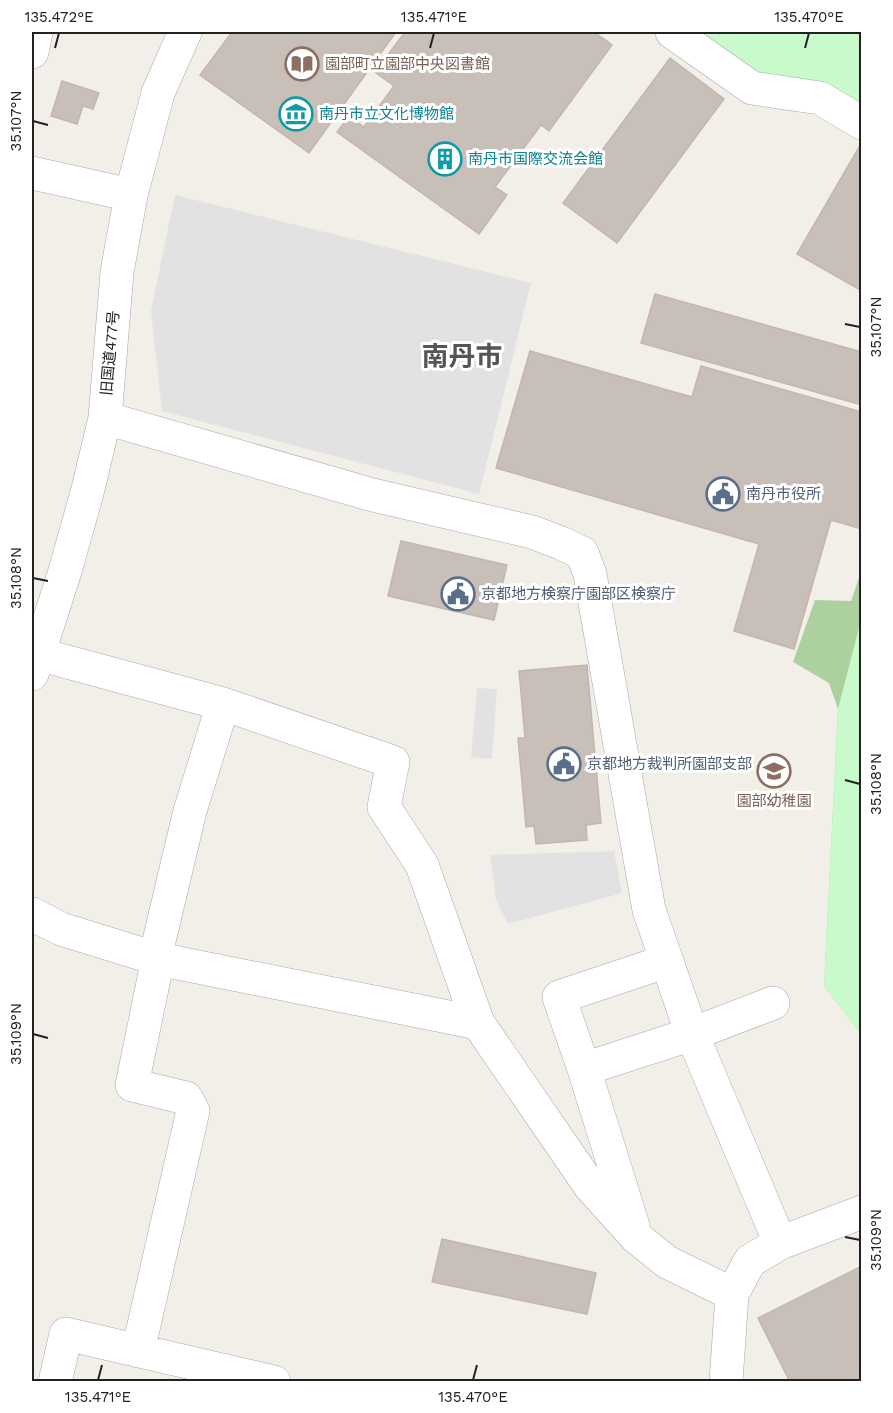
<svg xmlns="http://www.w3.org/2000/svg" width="893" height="1413" font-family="'Work Sans','Noto Sans JP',sans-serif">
  <rect width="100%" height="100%" fill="#f2efe9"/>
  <path fill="#add19e" d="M861 572V1034L824 986 838 709 829 683 793 662 815 600 851 601Z"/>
  <path fill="#c8facc" d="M698 32H861V116L760 81Z
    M861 620V1034L824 986 838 709Z"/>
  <path fill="#e2e2e2" d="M175 195 531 283 479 494 162 411 151 311Z
    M477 688 497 689 492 759 471 757Z
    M614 851 622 893 508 924 496 899 490 855Z"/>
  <path fill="#c7bfb8" stroke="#c4b6ab" stroke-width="1.5" d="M232 32H396L309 153 200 75Z
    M405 32H594L612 45 549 131 541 125 495 187 507 195 479 234 337 132 349 116 364 127 394 86 375 72Z
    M670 58 724 99 617 243 563 203Z
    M62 81 99 93 93 109 83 106 77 124 51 116Z
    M862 142V291L797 254Z
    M655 294 862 352V405L641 343Z
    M530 351 692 397 701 366 862 412V529L831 520 794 649 734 631 759 544 496 468Z
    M401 541 507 565 494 620 388 596Z
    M587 665 601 823 586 825 587 840 536 844 534 826 526 827 518 738H525L519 671Z
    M442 1239 596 1273 587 1314 432 1282Z
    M862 1266V1382H790L758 1318Z"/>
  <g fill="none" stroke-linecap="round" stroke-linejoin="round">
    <defs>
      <path id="minor" d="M672 32 752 88 820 98 862 123
        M32 52 36 32
        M32 173 131 195
        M105 418 373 495 532 532 561 543 582 553 590 574 649 910 692 1034 780 1243
        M38 654 223 704 393 762 384 807 422 865 478 1023 590 1186 636 1237 667 1262 732 1294
        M32 674 65 571 87 493 105 418 117 272 131 195 158 93 185 32
        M32 914 61 929 158 959 478 1023
        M584 1069 692 1034 773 1003
        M633 1226 584 1069 559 997 667 961
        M138 1351 193 1111 186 1098 132 1085 158 959 159 941 190 811 223 704
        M55 1382 66 1334 274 1382
        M726 1382 732 1294 750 1261 780 1243 862 1212"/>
    </defs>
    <use href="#minor" stroke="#a9a9a9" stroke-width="34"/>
    <use href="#minor" stroke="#fff" stroke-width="33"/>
  </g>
  <path fill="none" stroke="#222" stroke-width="2" d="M55 48 59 33M430 48 434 33M805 48 809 33M33 121 48 125M845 324 860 327M33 578 48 581M845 780 860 784M33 1034 48 1038M845 1237 860 1240M98 1380 102 1365M473 1380 477 1365"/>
  <defs>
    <symbol id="library-ring" viewBox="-11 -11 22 22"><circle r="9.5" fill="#fff" stroke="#8d6e63" stroke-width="1.5"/><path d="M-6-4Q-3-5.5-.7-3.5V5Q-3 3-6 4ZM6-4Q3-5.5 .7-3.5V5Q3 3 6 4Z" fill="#8d6e63"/></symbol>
    <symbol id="museum-ring" viewBox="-11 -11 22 22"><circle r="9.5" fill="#fff" stroke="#0f9aa8" stroke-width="1.5"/><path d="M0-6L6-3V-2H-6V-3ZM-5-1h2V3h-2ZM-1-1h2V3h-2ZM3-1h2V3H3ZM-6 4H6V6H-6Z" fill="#0f9aa8"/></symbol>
    <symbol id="building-ring" viewBox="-11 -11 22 22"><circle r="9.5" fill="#fff" stroke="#0f9aa8" stroke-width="1.5"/><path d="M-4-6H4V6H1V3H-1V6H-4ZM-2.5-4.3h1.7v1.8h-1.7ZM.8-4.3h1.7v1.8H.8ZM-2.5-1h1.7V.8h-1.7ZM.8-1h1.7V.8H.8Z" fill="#0f9aa8"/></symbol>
    <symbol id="civic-ring" viewBox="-11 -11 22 22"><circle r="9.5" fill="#fff" stroke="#5c6f8a" stroke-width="1.5"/><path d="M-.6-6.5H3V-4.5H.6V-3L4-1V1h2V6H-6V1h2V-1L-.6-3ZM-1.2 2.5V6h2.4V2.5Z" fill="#5c6f8a"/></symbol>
    <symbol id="school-ring" viewBox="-11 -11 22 22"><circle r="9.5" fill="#fff" stroke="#8d6e63" stroke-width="1.5"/><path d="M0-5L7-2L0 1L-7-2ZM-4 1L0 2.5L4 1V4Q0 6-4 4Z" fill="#8d6e63"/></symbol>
  </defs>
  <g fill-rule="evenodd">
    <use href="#library-ring" x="283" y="45" width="38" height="38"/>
    <use href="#museum-ring" x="277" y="95" width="38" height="38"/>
    <use href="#building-ring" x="426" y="140" width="38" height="38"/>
    <use href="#civic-ring" x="704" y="475" width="38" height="38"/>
    <use href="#civic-ring" x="439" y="575" width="38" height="38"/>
    <use href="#civic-ring" x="545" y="745" width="38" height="38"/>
    <use href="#school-ring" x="755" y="752" width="38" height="38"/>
  </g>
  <g text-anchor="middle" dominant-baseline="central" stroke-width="6" stroke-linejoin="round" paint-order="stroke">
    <g font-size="15" fill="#785e54" stroke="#fff" text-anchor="start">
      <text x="325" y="64">園部町立園部中央図書館</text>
      <text x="774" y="801" text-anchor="middle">園部幼稚園</text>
    </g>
    <g font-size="15" fill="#0d838f" stroke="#fff" text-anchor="start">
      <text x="319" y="114">南丹市立文化博物館</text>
      <text x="468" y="159">南丹市国際交流会館</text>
    </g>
    <g font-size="15" fill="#222" stroke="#fff">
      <text transform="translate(110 353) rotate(-85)">旧国道477号</text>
    </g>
    <g font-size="15" fill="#4e5e75" stroke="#fff" text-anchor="start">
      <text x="746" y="494">南丹市役所</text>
      <text x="481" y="594">京都地方検察庁園部区検察庁</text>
      <text x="587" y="764">京都地方裁判所園部支部</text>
    </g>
    <g font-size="27" font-weight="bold" fill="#555" stroke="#fff">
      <text x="462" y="357">南丹市</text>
    </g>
  </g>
  <rect width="893" height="1413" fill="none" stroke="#ffffff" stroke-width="66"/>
  <rect x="33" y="33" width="827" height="1347" fill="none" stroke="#222" stroke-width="2"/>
  <g font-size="15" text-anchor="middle" fill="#222">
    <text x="59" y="22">135.472°E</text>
    <text x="434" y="22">135.471°E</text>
    <text x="809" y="22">135.470°E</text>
    <text transform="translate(16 121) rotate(-90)" y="5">35.107°N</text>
    <text transform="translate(876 327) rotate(-90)" y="5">35.107°N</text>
    <text transform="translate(16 578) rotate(-90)" y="5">35.108°N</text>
    <text transform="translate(876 784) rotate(-90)" y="5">35.108°N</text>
    <text transform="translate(16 1034) rotate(-90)" y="5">35.109°N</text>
    <text transform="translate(876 1240) rotate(-90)" y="5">35.109°N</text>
    <text x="98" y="1402">135.471°E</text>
    <text x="473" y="1402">135.470°E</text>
  </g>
</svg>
